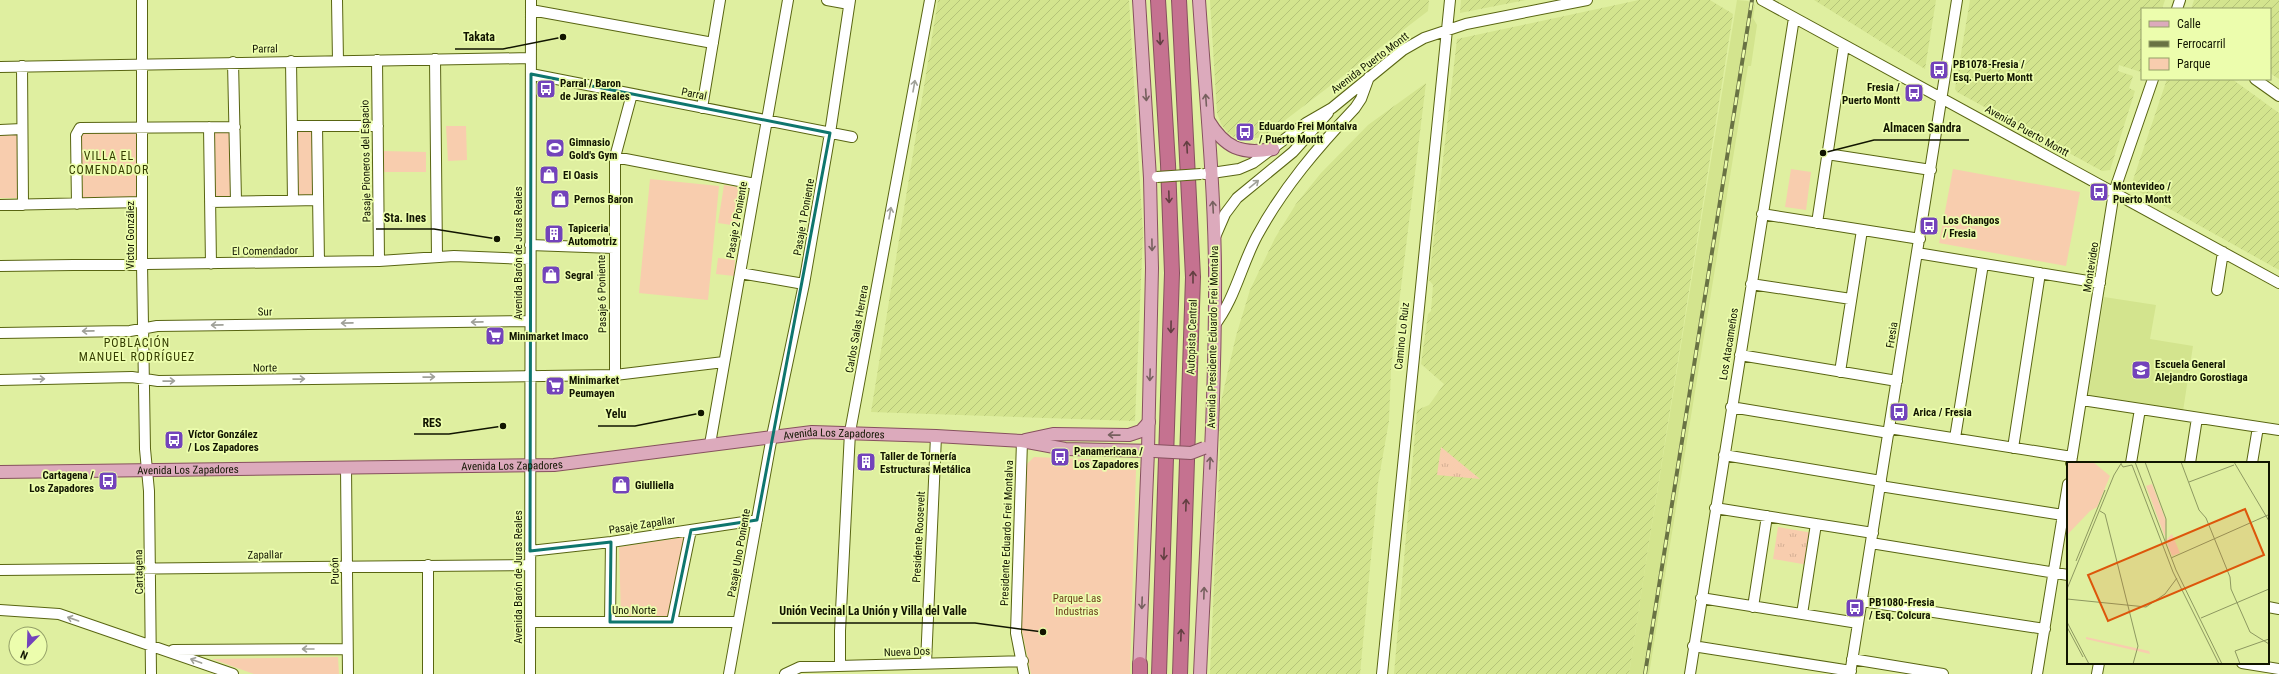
<svg xmlns="http://www.w3.org/2000/svg" width="2279" height="674" font-family="'Roboto Condensed',sans-serif">
  <defs>
    <pattern id="industrial-furrows" width="10" height="10" patternUnits="userSpaceOnUse"><rect width="10" height="10" fill="#d3e48e"/><path d="M-1 1l2-2M0 10L10 0M9 11l2-2" fill="none" stroke="#b4c379"/></pattern>
    <pattern id="grass-tufts" width="24" height="20" patternUnits="userSpaceOnUse"><rect width="24" height="20" fill="#f8cdae"/><path d="M3 7l-1-3M5 7V3M7 7l1-3M15 17l-1-3M17 17v-4M19 17l1-3" fill="none" stroke="#d4af94"/></pattern>
  </defs>
  <rect width="100%" height="100%" fill="#dfefa0"/>
  <path fill="#d3e48e" d="M1737 0 1748 1 1755 5 1753 18 1757 25 1751 66H1748L1649 674H1629L1647 555Z
    M2104 297 2156 305 2150 339 2193 346 2183 411 2088 395Z"/>
  <path fill="url(#industrial-furrows)" d="M938 0H1129L1143 234 1135 421 871 412Z
    M1210 0H1429L1428 11 1263 137 1245 140V132L1234 137 1228 133 1221 124 1217 113Z
    M1461 0H1526L1460 13Z
    M1639 0H1710L1733 14 1647 555 1629 674H1394L1417 410 1429 405 1444 384 1421 364 1428 314 1431 311 1433 285 1429 280 1457 39Z
    M1814 0H1936L1925 69Z
    M1970 0H2165L2162 9H2142L2141 72 2119 65 2118 71 2133 76 2129 88 2135 91 2110 170 2102 171 1957 92 1955 89Z
    M2194 0H2279V79L2270 73V9H2191Z
    M2167 79H2232L2279 113V270L2134 189 2132 183Z
    M1426 83 1391 369 1389 421 1378 483 1360 674H1210L1220 450 1219 410 1236 336 1250 290 1275 238 1296 204 1321 173 1368 125Z"/>
  <path fill="url(#grass-tufts)" d="M1441 447 1480 479 1437 475Z
    M1778 527 1813 533 1808 565 1773 559Z"/>
  <path fill="#f8cdae" d="M446 126H466L467 160 448 161Z
    M295 128H315L314 196H295Z
    M138 130 139 200H83L81 135 88 131Z
    M211 133H234V196H211Z
    M0 134H20V198H0Z
    M383 151 426 152V172H383Z
    M1791 169 1811 172 1806 210 1785 207Z
    M1953 169 2080 192 2066 266 1939 243Z
    M650 179 719 186 708 300 639 293Z
    M724 185 744 188 738 226 718 223Z
    M718 258 735 260 734 276 716 274Z
    M1034 457 1132 461 1136 470 1130 674H1031L1021 626 1026 465Z
    M685 537 669 618H621L619 547Z
    M338 657 339 674H254L212 659Z"/>
  <g fill="none" stroke-linecap="round" stroke-linejoin="round">
    <defs>
      <path id="minor" d="M142 0V264L145 449 149 491 151 674
        M337 0 338 61
        M827 0 849 4
        M1762 0 2279 283
        M2177 9 2180 0
        M531 10 713 43
        M435 59 437 257
        M377 60 379 261
        M291 61 293 200
        M233 62 236 201
        M22 66 23 205
        M0 67 531 58
        M531 74 852 137
        M2255 79 2279 96
        M702 108 720 0
        M292 126H378
        M317 126 319 262
        M209 127 211 264
        M0 130 22 129
        M1827 154 1931 170
        M615 157 755 184
        M1205 174 1239 169 1253 163 1306 123 1332 108 1403 50 1424 38 1466 24 1587 0
        M210 202 318 200
        M77 204 76 135 80 128 235 127
        M0 205 142 202
        M1762 214 1920 239
        M1817 223 1844 45
        M1215 237 1225 214 1237 198 1293 152 1328 113
        M530 245 614 248
        M1917 253 2100 283
        M0 266 379 261 454 256 530 259
        M740 273 804 284
        M1751 284 1851 299
        M2217 290 2223 252
        M1214 326C1235 299 1241 266 1257 236 1283 188 1318 147 1355 108L1361 99 1369 77
        M0 333 130 331 157 326 530 321
        M1740 355 1897 381
        M1840 372 1862 230
        M615 375V157L632 94
        M0 380 132 377 158 381 615 375 724 362
        M2082 400 2279 430
        M1731 407 1889 433
        M1889 428 2072 457
        M1955 438 1983 264
        M1022 441 1016 633 1024 674
        M710 444 788 0
        M2013 448 2040 273
        M1724 455 1881 481
        M2071 463 2114 192 2153 79
        M2131 463 2140 409
        M2190 463 2197 418
        M2252 463 2258 427
        M346 467 348 674
        M1880 486 2063 515
        M1715 508 1873 533
        M1871 543 2068 575
        M530 551 611 542 757 520
        M428 565V674
        M0 570 530 565
        M1701 598 1858 623
        M1862 601 2045 629
        M1753 607 1767 516
        M2268 607 2279 609
        M0 610 59 614 233 674
        M1802 614 1816 524
        M530 622H738
        M610 622 611 542
        M672 622 691 530
        M1693 646 1851 671
        M173 650 347 649
        M1852 659 1943 674
        M926 663 936 436
        M2242 663 2279 669
        M840 666V631L850 432 930 0
        M530 674 531 0
        M729 674 772 436 804 284 830 133 850 0
        M785 674 800 667 1023 661
        M1382 674 1450 0
        M1690 674 1794 18
        M1850 674 1957 0
        M2037 674 2068 484
        M2097 674 2099 663"/>
      <g id="major">
        <path d="M1199 0C1205 89 1214 178 1215 267 1216 403 1206 539 1200 674"/>
        <path d="M1208 120C1225 148 1241 155 1273 149"/>
        <path d="M1025 440 1053 434 1129 435 1141 431 1149 422"/>
        <path id="s1" d="M0 472 554 465 812 432 936 436 1022 441 1065 449 1154 451"/>
        <path d="M1139 673 1148 451 1152 268 1150 178 1139 0"/>
      </g>
      <path id="highway" d="M1158 0 1168 164 1172 273 1159 674
        M1179 0 1193 277 1180 674
        M1140 664V674"/>
    </defs>
    <use href="#minor" stroke="#596512" stroke-width="12"/>
    <use href="#major" stroke="#86515e" stroke-width="14"/>
    <use href="#highway" stroke="#86515e" stroke-width="16"/>
    <use href="#minor" stroke="#fff" stroke-width="10"/>
    <use href="#major" stroke="#dcaabc" stroke-width="12"/>
    <use href="#highway" stroke="#c57290" stroke-width="14"/>
    <defs>
      <path id="rail" d="M1645 674 1752 0"/>
    </defs>
    <use href="#rail" stroke="#697244" stroke-width="4"/>
    <use href="#rail" stroke="#ecfdad" stroke-width="2.5" stroke-dasharray="8" stroke-linecap="butt"/>
    <defs>
      <path id="minor-bridge" d="M1157 177 1201 174"/>
      <path id="major-bridge" d="M1154 451 1191 453 1204 448"/>
    </defs>
    <use href="#minor-bridge" stroke="#596512" stroke-width="12" stroke-linecap="butt"/>
    <use href="#major-bridge" stroke="#86515e" stroke-width="14" stroke-linecap="butt"/>
    <use href="#minor-bridge" stroke="#fff" stroke-width="10"/>
    <use href="#major-bridge" stroke="#dcaabc" stroke-width="12"/>
  </g>
  <defs><path id="oneway-shaft" d="M-6 0H5M1.5-3L5.5 0L1.5 3" fill="none" stroke-width="1.6" stroke-linecap="round" stroke-linejoin="round"/></defs>
  <g stroke="#623f41">
    <use href="#oneway-shaft" transform="translate(1160 39) rotate(87)"/>
    <use href="#oneway-shaft" transform="translate(1187 147) rotate(-93)"/>
    <use href="#oneway-shaft" transform="translate(1169 197) rotate(88)"/>
    <use href="#oneway-shaft" transform="translate(1193 277) rotate(-90)"/>
    <use href="#oneway-shaft" transform="translate(1171 327) rotate(91)"/>
    <use href="#oneway-shaft" transform="translate(1186 505) rotate(-88)"/>
    <use href="#oneway-shaft" transform="translate(1164 554) rotate(92)"/>
    <use href="#oneway-shaft" transform="translate(1181 635) rotate(-88)"/>
  </g>
  <g stroke="#a0a199">
    <use href="#oneway-shaft" transform="translate(914 86) rotate(-80)"/>
    <use href="#oneway-shaft" transform="translate(1254 184) rotate(-39)"/>
    <use href="#oneway-shaft" transform="translate(890 213) rotate(-80)"/>
    <use href="#oneway-shaft" transform="translate(477 322) rotate(179)"/>
    <use href="#oneway-shaft" transform="translate(347 323) rotate(179)"/>
    <use href="#oneway-shaft" transform="translate(217 325) rotate(179)"/>
    <use href="#oneway-shaft" transform="translate(88 331) rotate(179)"/>
    <use href="#oneway-shaft" transform="translate(429 377) rotate(-1)"/>
    <use href="#oneway-shaft" transform="translate(39 379) rotate(-1)"/>
    <use href="#oneway-shaft" transform="translate(299 379) rotate(-1)"/>
    <use href="#oneway-shaft" transform="translate(169 381) rotate(-1)"/>
    <use href="#oneway-shaft" transform="translate(73 619) rotate(-161)"/>
    <use href="#oneway-shaft" transform="translate(308 649) rotate(180)"/>
    <use href="#oneway-shaft" transform="translate(196 661) rotate(-160)"/>
  </g>
  <g stroke="#76605e">
    <use href="#oneway-shaft" transform="translate(1146 95) rotate(86)"/>
    <use href="#oneway-shaft" transform="translate(1206 100) rotate(-94)"/>
    <use href="#oneway-shaft" transform="translate(1213 207) rotate(-93)"/>
    <use href="#oneway-shaft" transform="translate(1152 245) rotate(89)"/>
    <use href="#oneway-shaft" transform="translate(1150 375) rotate(92)"/>
    <use href="#oneway-shaft" transform="translate(1114 435) rotate(-179)"/>
    <use href="#oneway-shaft" transform="translate(1210 463) rotate(-87)"/>
    <use href="#oneway-shaft" transform="translate(1204 593) rotate(-88)"/>
    <use href="#oneway-shaft" transform="translate(1142 603) rotate(92)"/>
  </g>
  <path fill="none" stroke="#0f766e" stroke-width="3" stroke-linejoin="round" d="M531 74 830 133 757 520 691 530 672 622H610L611 542 530 551Z"/>
  <defs>
    <symbol id="bus-square" viewBox="-11 -11 22 22"><rect x="-9" y="-9" width="18" height="18" rx="4" fill="#7343bb" stroke="#ecfdad"/><path d="M-5-6H5V4H4V6H2V4H-2V6H-4V4H-5ZM-3.5-4V0h7V-4ZM-3.5 1.2v1.5H-2V1.2ZM2 1.2v1.5H3.5V1.2Z" fill="#fff"/></symbol>
    <symbol id="stadium-square" viewBox="-11 -11 22 22"><rect x="-9" y="-9" width="18" height="18" rx="4" fill="#7343bb" stroke="#ecfdad"/><path d="M0-5a6.5 5 0 1 0 0 10a6.5 5 0 1 0 0-10ZM-3.5-1.8h7v3.6h-7Z" fill="#fff"/></symbol>
    <symbol id="shop-square" viewBox="-11 -11 22 22"><rect x="-9" y="-9" width="18" height="18" rx="4" fill="#7343bb" stroke="#ecfdad"/><path d="M-5-2.5h2.3a2.7 3.5 0 0 1 5.4 0H5L5.5 6h-11ZM-1.5-2.5h3a1.5 2.3 0 0 0-3 0Z" fill="#fff"/></symbol>
    <symbol id="building-square" viewBox="-11 -11 22 22"><rect x="-9" y="-9" width="18" height="18" rx="4" fill="#7343bb" stroke="#ecfdad"/><path d="M-4-6H4V6H1V3H-1V6H-4ZM-2.5-4.3h1.7v1.8h-1.7ZM.8-4.3h1.7v1.8H.8ZM-2.5-1h1.7V.8h-1.7ZM.8-1h1.7V.8H.8Z" fill="#fff"/></symbol>
    <symbol id="supermarket-square" viewBox="-11 -11 22 22"><rect x="-9" y="-9" width="18" height="18" rx="4" fill="#7343bb" stroke="#ecfdad"/><path d="M-6-5.5h2.5l.6 2H6L4.5 2H-2.5L-4.4-4H-6ZM-1.5 3.2a1.3 1.3 0 1 0 .1 0ZM3 3.2a1.3 1.3 0 1 0 .1 0Z" fill="#fff"/></symbol>
    <symbol id="school-square" viewBox="-11 -11 22 22"><rect x="-9" y="-9" width="18" height="18" rx="4" fill="#7343bb" stroke="#ecfdad"/><path d="M0-5L7-2L0 1L-7-2ZM-4 1L0 2.5L4 1V4Q0 6-4 4Z" fill="#fff"/></symbol>
  </defs>
  <g fill-rule="evenodd">
    <use href="#bus-square" x="1928" y="59" width="22" height="22"/>
    <use href="#bus-square" x="535" y="78" width="22" height="22"/>
    <use href="#bus-square" x="1903" y="82" width="22" height="22"/>
    <use href="#bus-square" x="1234" y="121" width="22" height="22"/>
    <use href="#stadium-square" x="544" y="137" width="22" height="22"/>
    <use href="#shop-square" x="538" y="164" width="22" height="22"/>
    <use href="#bus-square" x="2088" y="181" width="22" height="22"/>
    <use href="#shop-square" x="549" y="188" width="22" height="22"/>
    <use href="#bus-square" x="1918" y="215" width="22" height="22"/>
    <use href="#building-square" x="543" y="223" width="22" height="22"/>
    <use href="#shop-square" x="540" y="264" width="22" height="22"/>
    <use href="#supermarket-square" x="484" y="325" width="22" height="22"/>
    <use href="#school-square" x="2130" y="359" width="22" height="22"/>
    <use href="#supermarket-square" x="544" y="375" width="22" height="22"/>
    <use href="#bus-square" x="1888" y="401" width="22" height="22"/>
    <use href="#bus-square" x="163" y="429" width="22" height="22"/>
    <use href="#bus-square" x="1049" y="446" width="22" height="22"/>
    <use href="#building-square" x="855" y="451" width="22" height="22"/>
    <use href="#bus-square" x="97" y="470" width="22" height="22"/>
    <use href="#shop-square" x="610" y="474" width="22" height="22"/>
    <use href="#bus-square" x="1844" y="597" width="22" height="22"/>
  </g>
  <g text-anchor="middle" dominant-baseline="central" stroke-width="3.5" stroke-linejoin="round" paint-order="stroke">
    <g font-size="11" fill="#111500" stroke="#ecfdad">
      <text transform="translate(265 49) rotate(-1)">Parral</text>
      <text transform="translate(1370 63) rotate(-37)">Avenida Puerto Montt</text>
      <text transform="translate(694 94) rotate(11)">Parral</text>
      <text transform="translate(2027 131) rotate(29)">Avenida Puerto Montt</text>
      <text transform="translate(366 161) rotate(-91)">Pasaje Pioneros del Espacio</text>
      <text transform="translate(804 217) rotate(-80)">Pasaje 1 Poniente</text>
      <text transform="translate(737 220) rotate(-80)">Pasaje 2 Poniente</text>
      <text transform="translate(130 235) rotate(-90)">Víctor González</text>
      <text transform="translate(265 251) rotate(-1)">El Comendador</text>
      <text transform="translate(518 253) rotate(-90)">Avenida Barón de Juras Reales</text>
      <text transform="translate(2091 267) rotate(-81)">Montevideo</text>
      <text transform="translate(602 294) rotate(-91)">Pasaje 6 Poniente</text>
      <text transform="translate(265 312) rotate(-1)">Sur</text>
      <text transform="translate(857 329) rotate(-80)">Carlos Salas Herrera</text>
      <text transform="translate(1892 335) rotate(-81)">Fresia</text>
      <text transform="translate(1402 336) rotate(-84)">Camino Lo Ruiz</text>
      <text transform="translate(1192 337) rotate(-88)">Autopista Central</text>
      <text transform="translate(1213 337) rotate(-89)">Avenida Presidente Eduardo Frei Montalva</text>
      <text transform="translate(1729 344) rotate(-81)">Los Atacameños</text>
      <text transform="translate(265 368) rotate(-1)">Norte</text>
      <text stroke="none"><textPath href="#s1" startOffset="836">Avenida Los Zapadores</textPath></text>
      <text stroke="none"><textPath href="#s1" startOffset="512">Avenida Los Zapadores</textPath></text>
      <text stroke="none"><textPath href="#s1" startOffset="188">Avenida Los Zapadores</textPath></text>
      <text transform="translate(642 525) rotate(-9)">Pasaje Zapallar</text>
      <text transform="translate(1007 533) rotate(-88)">Presidente Eduardo Frei Montalva</text>
      <text transform="translate(919 537) rotate(-87)">Presidente Roosevelt</text>
      <text transform="translate(739 553) rotate(-80)">Pasaje Uno Poniente</text>
      <text transform="translate(265 555) rotate(-1)">Zapallar</text>
      <text transform="translate(335 571) rotate(-91)">Pucón</text>
      <text transform="translate(139 572) rotate(-91)">Cartagena</text>
      <text transform="translate(518 577) rotate(-90)">Avenida Barón de Juras Reales</text>
      <text x="634" y="610">Uno Norte</text>
      <text transform="translate(907 652) rotate(-2)">Nueva Dos</text>
    </g>
    <g font-size="11" font-weight="bold" fill="#111500" stroke="#ecfdad" text-anchor="start">
      <text x="1953" y="64">PB1078-Fresia /<tspan x="1953" dy="13">Esq. Puerto Montt</tspan></text>
      <text x="560" y="83">Parral / Baron<tspan x="560" dy="13">de Juras Reales</tspan></text>
      <text x="1900" y="87" text-anchor="end">Fresia /<tspan x="1900" dy="13">Puerto Montt</tspan></text>
      <text x="1259" y="126">Eduardo Frei Montalva<tspan x="1259" dy="13">/ Puerto Montt</tspan></text>
      <text x="569" y="142">Gimnasio<tspan x="569" dy="13">Gold's Gym</tspan></text>
      <text x="563" y="175">El Oasis</text>
      <text x="2113" y="186">Montevideo /<tspan x="2113" dy="13">Puerto Montt</tspan></text>
      <text x="574" y="199">Pernos Baron</text>
      <text x="1943" y="220">Los Changos<tspan x="1943" dy="13">/ Fresia</tspan></text>
      <text x="568" y="228">Tapiceria<tspan x="568" dy="13">Automotriz</tspan></text>
      <text x="565" y="275">Segral</text>
      <text x="509" y="336">Minimarket Imaco</text>
      <text x="2155" y="364">Escuela General<tspan x="2155" dy="13">Alejandro Gorostiaga</tspan></text>
      <text x="569" y="380">Minimarket<tspan x="569" dy="13">Peumayen</tspan></text>
      <text x="1913" y="412">Arica / Fresia</text>
      <text x="188" y="434">Víctor González<tspan x="188" dy="13">/ Los Zapadores</tspan></text>
      <text x="1074" y="451">Panamericana /<tspan x="1074" dy="13">Los Zapadores</tspan></text>
      <text x="880" y="456">Taller de Tornería<tspan x="880" dy="13">Estructuras Metálica</tspan></text>
      <text x="94" y="475" text-anchor="end">Cartagena /<tspan x="94" dy="13">Los Zapadores</tspan></text>
      <text x="635" y="485">Giulliella</text>
      <text x="1869" y="602">PB1080-Fresia<tspan x="1869" dy="13">/ Esq. Colcura</tspan></text>
    </g>
    <g font-size="11" fill="#6d421e" stroke="#ecfdad">
      <text x="1077" y="598">Parque Las<tspan x="1077" dy="13">Industrias</tspan></text>
    </g>
    <g font-size="12" letter-spacing="1" fill="#353e00" stroke="#ecfdad">
      <text x="109" y="156">VILLA EL<tspan x="109" dy="14">COMENDADOR</tspan></text>
      <text x="137" y="343">POBLACIÓN<tspan x="137" dy="14">MANUEL RODRÍGUEZ</tspan></text>
    </g>
  </g>
  <g transform="translate(2067 462)">
    <rect width="202" height="202" fill="#dfefa0"/>
    <path d="M0 0H26L43 14 30 45 23 49 1 72Z" fill="#f8cdae"/>
    <path d="M85 22 99 59 98 75 79 24ZM105 72 113 91 105 94 99 78ZM19 175 82 189 83 192 19 177Z" fill="#f8cdae"/>
    <path fill="none" stroke="#8d9860" stroke-width="1" d="M68 0 109 108 155 202M78 0 99 57V79M114 0 132 48 139 56 163 115 164 127 183 170 202 182M167 0 202 59M54 2 56 5 65 3 106 110 152 202M122 20 167 3M33 49 38 52 71 184 66 202M104 96 201 53M9 99 38 28M0 127 47 13 55 0M0 137 79 145 98 132 110 116M134 156 202 127M0 160 22 202M0 165 16 195M173 202 168 189 202 177"/>
    <path fill="#dd560b" fill-opacity="0.15" stroke="#dd560b" stroke-width="2" d="M178 47 197 93 41 159 21 113Z"/>
    <rect width="202" height="202" fill="none" stroke="#111500" stroke-width="2"/>
  </g>
  <path fill="none" stroke="#111500" stroke-width="1.5" d="M563 37L503 49H455M1823 153L1874 140H1969M497 239L434 229H376M701 413L635 426H598M503 426L449 434H414M1043 632L975 623H772"/>
  <g fill="#111500" stroke="#ecfdad" stroke-width="1.5">
    <circle cx="563" cy="37" r="4"/>
    <circle cx="1823" cy="153" r="4"/>
    <circle cx="497" cy="239" r="4"/>
    <circle cx="701" cy="413" r="4"/>
    <circle cx="503" cy="426" r="4"/>
    <circle cx="1043" cy="632" r="4"/>
  </g>
  <g font-size="12" text-anchor="middle" font-weight="bold" fill="#111500" stroke="#ecfdad" stroke-width="3.5" stroke-linejoin="round" paint-order="stroke">
    <text x="479" y="41">Takata</text>
    <text x="1922" y="132">Almacen Sandra</text>
    <text x="405" y="222">Sta. Ines</text>
    <text x="616" y="418">Yelu</text>
    <text x="432" y="427">RES</text>
    <text x="873" y="615">Unión Vecinal La Unión y Villa del Valle</text>
  </g>
  <rect x="2141" y="8" width="130" height="72" fill="#ecfdad" stroke="#94a068"/>
  <rect x="2149" y="21" width="20" height="6" fill="#dcaabc" stroke="#94a068"/>
  <text x="2177" y="28" font-size="12" fill="#111500">Calle</text>
  <rect x="2149" y="41" width="20" height="6" fill="#697244" stroke="#94a068"/>
  <text x="2177" y="48" font-size="12" fill="#111500">Ferrocarril</text>
  <rect x="2149" y="58" width="20" height="12" fill="#f8cdae" stroke="#94a068"/>
  <text x="2177" y="68" font-size="12" fill="#111500">Parque</text>
  <g transform="translate(28 646) rotate(203)"><circle r="19" fill="#ecfdad" stroke="#94a068"/>
  <path d="M0-3L7 15L0 10L-7 15Z" fill="#7343bb"/>
  <text y="-6" font-size="11" font-weight="bold" text-anchor="middle" fill="#111500">N</text>
  </g>
</svg>
